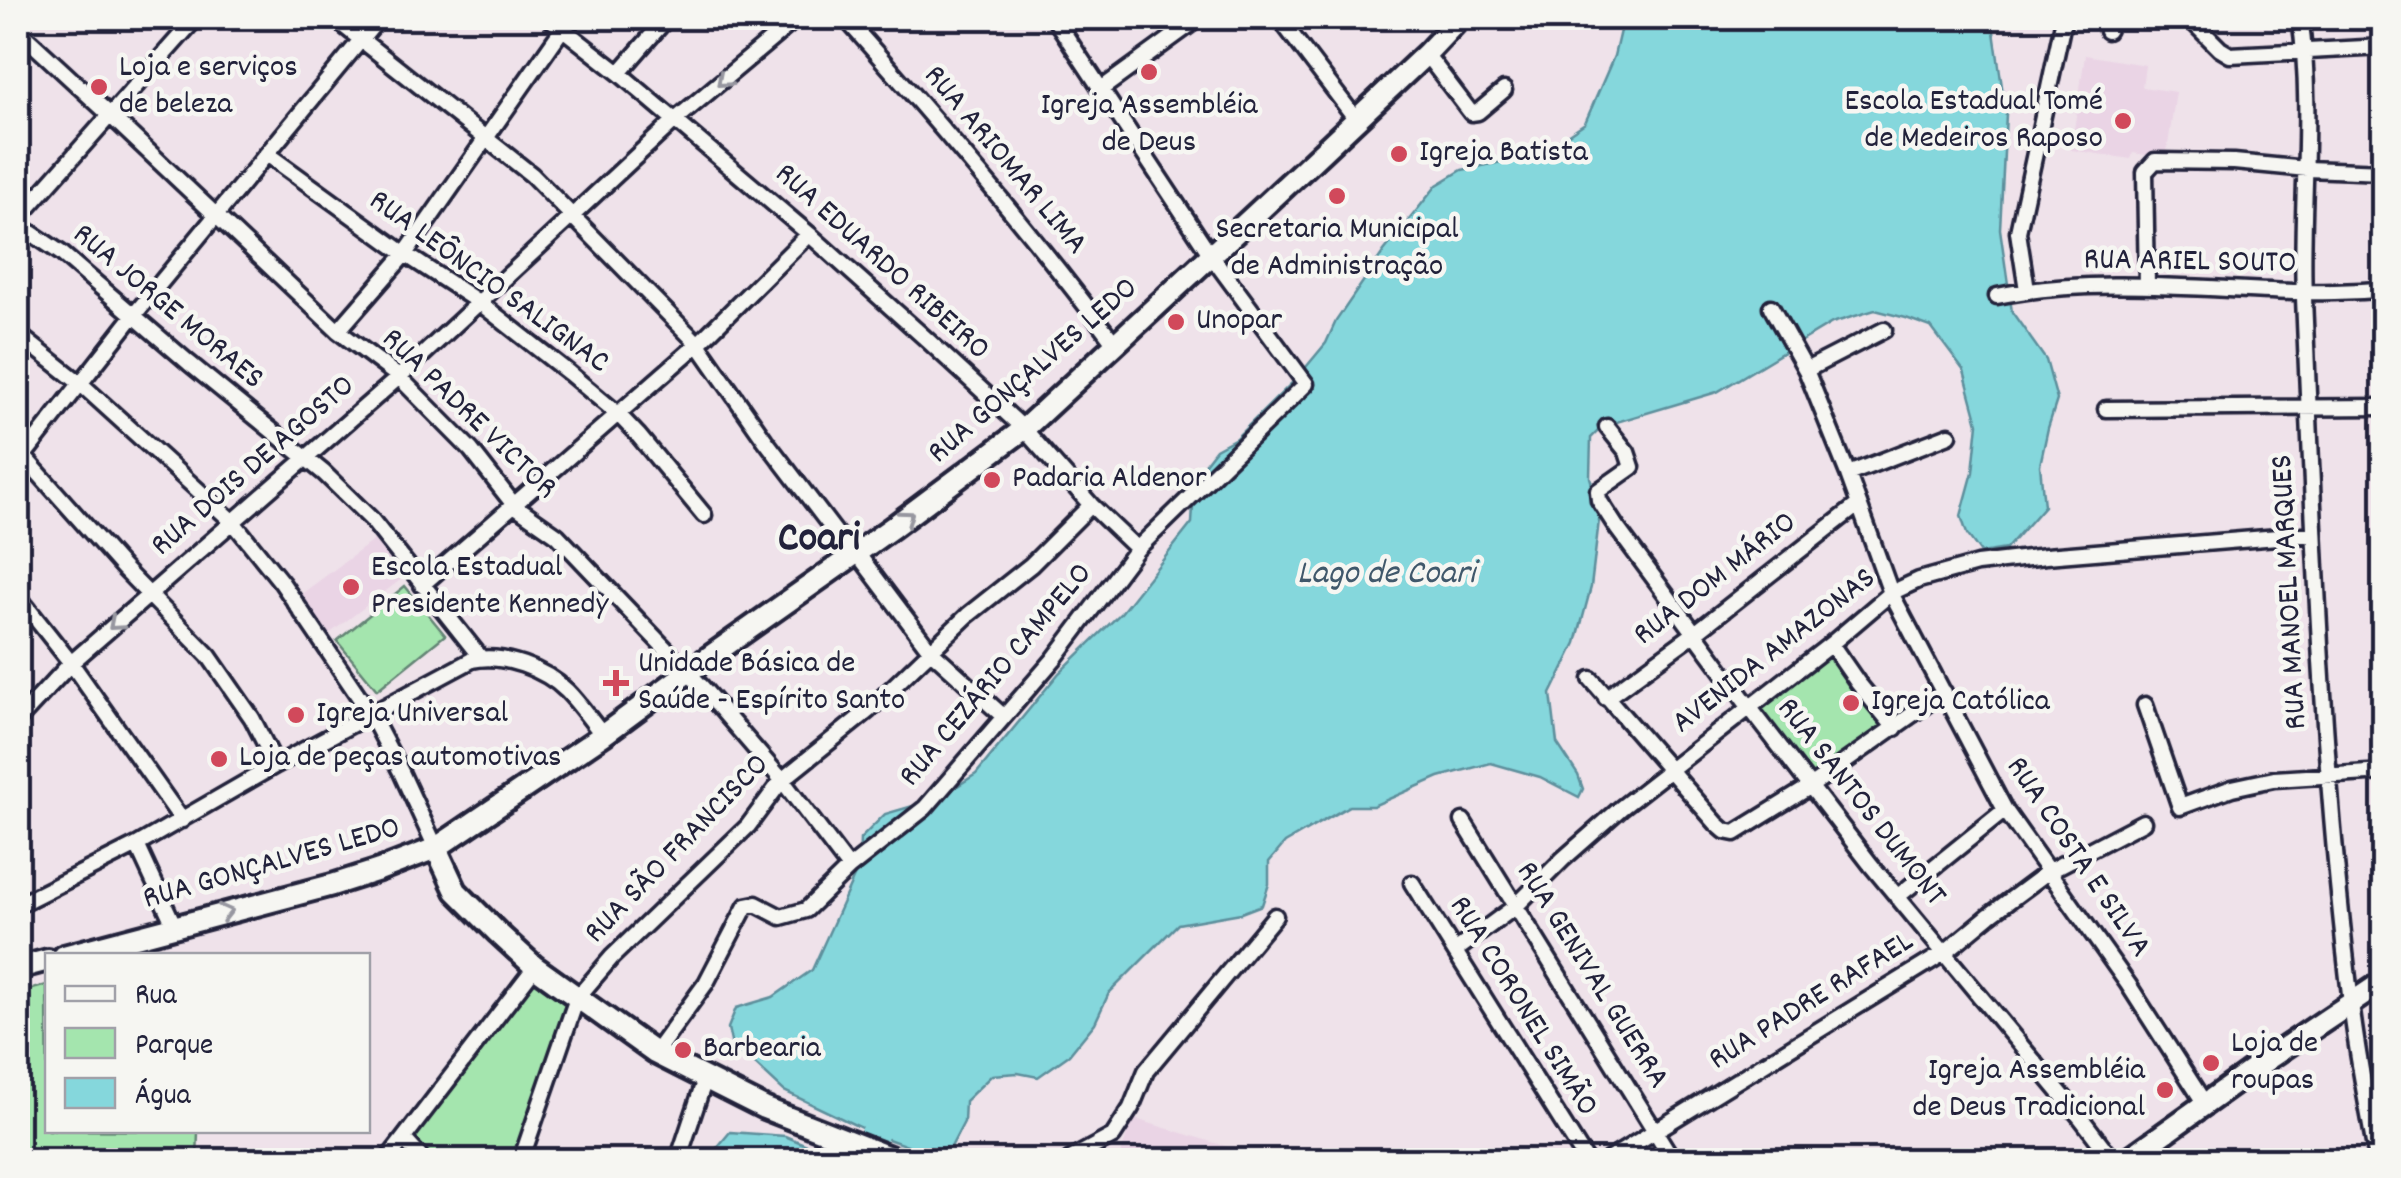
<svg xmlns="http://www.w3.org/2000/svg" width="2401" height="1178" font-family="Dekko,sans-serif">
  <rect width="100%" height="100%" fill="#efe2ea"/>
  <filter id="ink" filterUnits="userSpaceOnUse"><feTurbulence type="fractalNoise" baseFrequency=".01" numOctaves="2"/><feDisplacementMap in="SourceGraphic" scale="20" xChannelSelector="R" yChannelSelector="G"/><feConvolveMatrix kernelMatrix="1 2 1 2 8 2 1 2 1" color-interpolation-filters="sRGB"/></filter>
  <g filter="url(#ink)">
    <path fill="#ead4e5" d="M2085 55 2145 65 2142 87 2176 92 2166 158 2133 153 2131 159 2071 150Z
      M374 540 403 578 329 634 300 595Z
      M1132 1118 1245 1152 1243 1160H1119Z"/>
    <path fill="#a4e5ae" stroke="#638474" stroke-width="2.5" d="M405 586 445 635 377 690 337 641Z
      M1830 651 1889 727 1812 780 1758 706Z
      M533 981H541L565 1000 566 1011 515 1160H429L412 1140Z
      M47 985 48 1130 198 1131 197 1160H18V993Z"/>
    <path fill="#85d7dc" stroke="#5d8f9c" stroke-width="2.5" d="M1623 18H1992L2006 114 2000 229 2012 312 2046 360 2057 400 2048 428 2040 465 2044 506 2006 549 1981 553 1967 534 1961 516 1973 472 1978 423 1964 371 1931 327 1906 318 1875 310 1832 323 1717 392 1603 426 1591 438 1590 477 1600 512 1591 587 1576 643 1551 694 1557 743 1578 775 1583 789 1579 797 1540 777 1491 763 1439 777 1373 806H1349L1285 843 1269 862V884L1262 905 1241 913 1178 924 1109 993 1095 1023 1069 1055 1038 1077 1018 1073 992 1075 965 1101 964 1122 951 1147 921 1151 874 1134 784 1091 753 1062 733 1051 728 1028 736 1008 773 997 812 970 859 866 860 839 885 814 937 799 976 774 1059 673 1121 613 1192 523 1195 476 1216 449 1236 438 1297 378 1326 343 1336 321 1384 251 1437 185 1462 170 1537 155 1585 123 1614 56Z
      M730 1132 785 1136 843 1160H709L711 1155Z"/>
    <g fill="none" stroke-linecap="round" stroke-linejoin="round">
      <path stroke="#85d7dc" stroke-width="28" d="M867 1160 874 1134"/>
      <defs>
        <path id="street" d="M334 18 532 175 698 344 765 440 838 536 857 553 930 650 1004 717
          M549 18 619 73 809 234 924 337 1024 429 1091 505 1137 549
          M845 18C939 123 1030 230 1115 344
          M1279 18 1356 119
          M2189 18 2220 49 2230 55 2384 47
          M2300 18C2314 111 2300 205 2304 298 2314 533 2322 769 2351 1003 2357 1056 2368 1108 2377 1160
          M18 30 111 116 338 331 399 377 471 450 514 505 557 535 702 687 782 780 849 868
          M2107 31 2113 18
          M1426 54 1471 113 1478 112 1504 90
          M619 73 667 18
          M1100 90 1199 18
          M267 154 405 254 480 303 569 373 618 414 638 435 704 515
          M18 219 196 18
          M18 224 61 253 189 363 324 473 371 519 481 658
          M2147 285 2145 172 2155 161 2234 162 2307 169 2384 172
          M2027 290 2018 232 2064 18
          M1997 296C2094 277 2200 289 2298 292 2327 293 2355 291 2384 290
          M1771 307 1806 370 1848 474 1891 593 2005 810 2128 984 2205 1104
          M338 331 405 254 570 18
          M18 334 81 384 233 522 282 583 370 713 401 772 436 848
          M1806 370 1884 330
          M2106 409 2384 407
          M1607 427 1627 452 1632 467 1598 491 1599 500 1617 528 1750 708 1871 865 2081 1118 2113 1160
          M18 450 123 568 209 656 252 718 276 765
          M18 463 134 315 379 18
          M1848 474 1949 435
          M422 585 698 344 809 234
          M18 596 71 663 182 820
          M1831 644 1858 683 1895 728
          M1591 679 1717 824 1725 831 1735 833 1811 786 1944 692
          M1606 698 1695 633 1859 504
          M2145 705 2180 807 2232 788 2274 779 2384 772
          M18 720 71 663 399 377 674 121 797 18
          M1463 821 1673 1160
          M137 845 174 925
          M1412 883 1586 1160
          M1897 897 2005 810
          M18 905 137 845 276 765 472 660C503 653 545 669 567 691 580 704 591 721 603 735
          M1455 951 1516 906 1563 859 1621 808 1831 644 1891 593 1919 580 1977 564 2046 556 2314 534
          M655 1053 706 983 746 906 756 904 781 917 806 910 849 868 925 808 1054 659 1137 549 1306 384 1210 254 1054 18
          M404 1139 423 1160
          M387 1160 535 967
          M521 1160 577 998 612 957 748 826 782 780 869 710 968 615 1031 565 1091 505
          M678 1160 705 1079
          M1069 1160 1113 1136 1131 1108 1146 1071 1275 916
          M1608 1160 1944 953 1990 915 2049 871 2143 822"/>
        <path id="secondary" d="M436 848 456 891 498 933 535 967 655 1053 764 1108 897 1160
          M64 956 332 885 379 870 436 848 603 735 688 672 893 527 1024 429 1303 170 1426 54 1460 18
          M18 968 48 960
          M2127 1160 2268 1059 2384 981"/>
      </defs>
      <use href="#street" stroke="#22223b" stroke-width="21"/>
      <use href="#secondary" stroke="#22223b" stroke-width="28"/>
      <use href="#street" stroke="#f6f6f2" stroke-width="14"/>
      <use href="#secondary" stroke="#f6f6f2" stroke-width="20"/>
    </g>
    <defs><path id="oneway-chevron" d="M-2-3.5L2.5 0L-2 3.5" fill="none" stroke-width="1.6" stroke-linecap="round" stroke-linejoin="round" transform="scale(2.5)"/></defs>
    <g stroke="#9797a0">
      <use href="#oneway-chevron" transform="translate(723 81) rotate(139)"/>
      <use href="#oneway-chevron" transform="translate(907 517) rotate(-36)"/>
      <use href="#oneway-chevron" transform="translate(115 624) rotate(139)"/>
      <use href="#oneway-chevron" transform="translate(226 912) rotate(-14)"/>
    </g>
  </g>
  <g fill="#d1495b" stroke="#f6f6f2" stroke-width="4">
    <circle cx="1149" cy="72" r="10"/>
    <circle cx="99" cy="87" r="10"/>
    <circle cx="2123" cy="121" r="10"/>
    <circle cx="1399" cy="154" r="10"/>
    <circle cx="1337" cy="196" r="10"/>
    <circle cx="1176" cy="322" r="10"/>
    <circle cx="992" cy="480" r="10"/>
    <circle cx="351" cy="587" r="10"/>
    <path d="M611 668h10v10h10v10h-10v10h-10v-10h-10v-10h10z"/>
    <circle cx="1851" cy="703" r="10"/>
    <circle cx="296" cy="715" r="10"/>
    <circle cx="219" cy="759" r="10"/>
    <circle cx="683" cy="1050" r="10"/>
    <circle cx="2211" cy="1063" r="10"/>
    <circle cx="2165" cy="1090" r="10"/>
  </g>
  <g text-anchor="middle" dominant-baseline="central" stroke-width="9" stroke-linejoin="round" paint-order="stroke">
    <g font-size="32" fill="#22223b" stroke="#f6f6f2" text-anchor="start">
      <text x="119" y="69">Loja e serviços<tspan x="119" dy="37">de beleza</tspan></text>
      <text x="2103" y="103" text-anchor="end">Escola Estadual Tomé<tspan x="2103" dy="37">de Medeiros Raposo</tspan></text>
      <text x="1149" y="107" text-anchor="middle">Igreja Assembléia<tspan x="1149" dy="37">de Deus</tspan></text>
      <text x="1419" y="154">Igreja Batista</text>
      <text x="1337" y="231" text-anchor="middle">Secretaria Municipal<tspan x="1337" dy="37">de Administração</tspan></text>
      <text x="1196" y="322">Unopar</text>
      <text x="1012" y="480">Padaria Aldenor</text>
      <text x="371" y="569">Escola Estadual<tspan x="371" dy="37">Presidente Kennedy</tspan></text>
      <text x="638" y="665">Unidade Básica de<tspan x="638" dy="37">Saúde - Espírito Santo</tspan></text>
      <text x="1871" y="703">Igreja Católica</text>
      <text x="316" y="715">Igreja Universal</text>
      <text x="239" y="759">Loja de peças automotivas</text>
      <text x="2231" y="1045">Loja de<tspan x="2231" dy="37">roupas</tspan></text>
      <text x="703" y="1050">Barbearia</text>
      <text x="2145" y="1072" text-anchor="end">Igreja Assembléia<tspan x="2145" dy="37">de Deus Tradicional</tspan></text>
    </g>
    <g font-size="32" fill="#22223b" stroke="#f6f6f2">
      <text transform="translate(1004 161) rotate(50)">RUA ARIOMAR LIMA</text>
      <text transform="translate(881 263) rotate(42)">RUA EDUARDO RIBEIRO</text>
      <text transform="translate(2190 263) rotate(1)">RUA ARIEL SOUTO</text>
      <text transform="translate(488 283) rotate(36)">RUA LEÔNCIO SALIGNAC</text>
      <text transform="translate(167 308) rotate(40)">RUA JORGE MORAES</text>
      <text transform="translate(1034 372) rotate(-41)">RUA GONÇALVES LEDO</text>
      <text transform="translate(468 415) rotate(44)">RUA PADRE VICTOR</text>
      <text transform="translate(254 467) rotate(-41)">RUA DOIS DE AGOSTO</text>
      <text transform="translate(1716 580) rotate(-38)">RUA DOM MÁRIO</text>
      <text transform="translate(2291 592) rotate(-93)">RUA MANOEL MARQUES</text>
      <text transform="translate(1775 652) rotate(-38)">AVENIDA AMAZONAS</text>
      <text transform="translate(997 676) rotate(-50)">RUA CEZÁRIO CAMPELO</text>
      <text transform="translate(1860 803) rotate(52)">RUA SANTOS DUMONT</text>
      <text transform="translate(678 850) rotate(-46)">RUA SÃO FRANCISCO</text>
      <text transform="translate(2077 858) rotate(56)">RUA COSTA E SILVA</text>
      <text transform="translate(272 865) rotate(-16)">RUA GONÇALVES LEDO</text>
      <text transform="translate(1591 976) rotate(58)">RUA GENIVAL GUERRA</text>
      <text transform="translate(1812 1002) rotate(-32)">RUA PADRE RAFAEL</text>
      <text transform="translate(1522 1007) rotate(58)">RUA CORONEL SIMÃO</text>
    </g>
    <g font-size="35" font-style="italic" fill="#40586b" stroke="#f6f6f2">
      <text x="1386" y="575">Lago de Coari</text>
    </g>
    <g font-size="42" font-weight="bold" fill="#22223b" stroke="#f6f6f2">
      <text x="819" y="541">Coari</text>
    </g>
  </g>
  <rect width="2401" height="1178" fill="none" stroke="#f6f6f2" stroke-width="60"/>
  <rect x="30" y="30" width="2341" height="1118" fill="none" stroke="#22223b" stroke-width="4" filter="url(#ink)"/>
  <rect x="45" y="953" width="325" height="180" fill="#f6f6f2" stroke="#a1a1a9" stroke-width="2.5"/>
  <rect x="65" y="986" width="50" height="15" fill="#f6f6f2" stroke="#a1a1a9" stroke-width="2.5"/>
  <text x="135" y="1003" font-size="30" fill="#22223b">Rua</text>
  <rect x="65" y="1028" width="50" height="30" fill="#a4e5ae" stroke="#a1a1a9" stroke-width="2.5"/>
  <text x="135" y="1053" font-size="30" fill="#22223b">Parque</text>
  <rect x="65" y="1078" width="50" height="30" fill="#85d7dc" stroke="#a1a1a9" stroke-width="2.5"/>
  <text x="135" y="1103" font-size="30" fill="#22223b">Água</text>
</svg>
